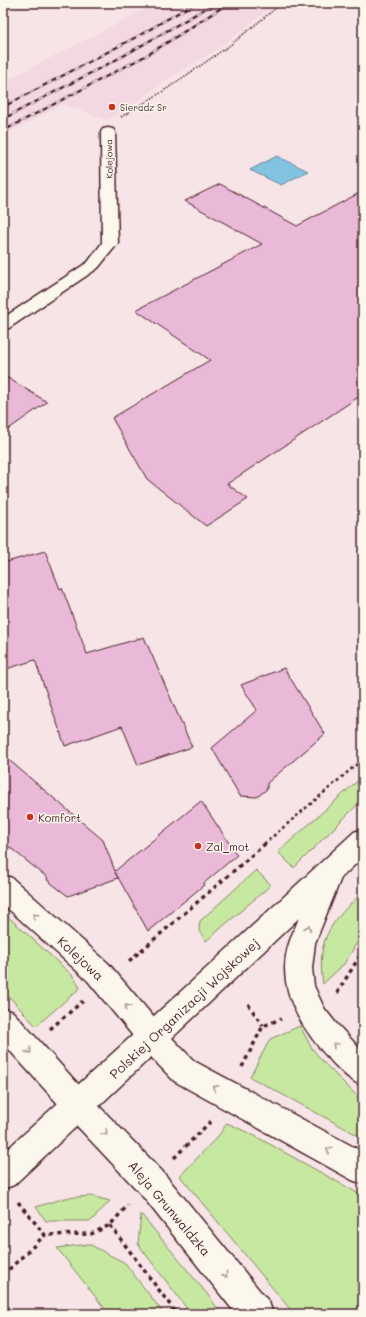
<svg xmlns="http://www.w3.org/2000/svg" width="366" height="1317" font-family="Mali,sans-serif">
  <rect width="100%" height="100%" fill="#f6e4e6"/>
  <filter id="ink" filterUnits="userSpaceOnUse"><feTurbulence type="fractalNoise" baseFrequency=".025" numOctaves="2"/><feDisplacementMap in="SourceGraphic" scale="8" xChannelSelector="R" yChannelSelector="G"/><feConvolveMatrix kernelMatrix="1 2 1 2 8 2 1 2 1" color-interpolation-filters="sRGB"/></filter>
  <g filter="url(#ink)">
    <path fill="#f3d7e2" d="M158 3H277L220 47 154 88 136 102 107 120 63 104 3 136V82Z"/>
    <path fill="#c7e8a1" stroke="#888466" d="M363 776V799L294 868 278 852Z
      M256 870 271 885 206 941 199 931 200 921Z
      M363 892V933L344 964 323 984C316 938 331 922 363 892Z
      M3 912 73 976 80 988 36 1026 3 990Z
      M300 1026 311 1047 323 1062 363 1102V1138L250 1077 270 1039Z
      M227 1123 255 1136 363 1196V1314H294L180 1176 219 1135Z
      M91 1196 110 1201 91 1221H46L36 1207 65 1198Z
      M141 1214 212 1300 220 1314H191L138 1244Z
      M89 1244 125 1263 164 1314H109L57 1248Z"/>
    <path fill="#81c3e1" stroke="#6b8198" d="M277 156 308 171 281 185 250 170Z"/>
    <path fill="#ebb9d8" stroke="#4a1f2b" d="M220 184 297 226 363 191V394L227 484 248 499 206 526 147 479 112 418 210 360 136 310 262 244 185 201Z
      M3 375 47 402 3 433Z
      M45 551 60 589 62 588 87 654 144 637 192 747 138 765 122 726 65 746 35 660 3 670V563Z
      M284 668 325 734 267 783V789L257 797 240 796 212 748 257 710 241 685Z
      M3 755 103 840 115 871 201 801 237 855 203 884 204 885 148 931 115 872 118 878 68 896 47 880 48 878 3 842Z"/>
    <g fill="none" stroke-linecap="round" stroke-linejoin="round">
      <defs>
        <path id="lane" d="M358 3H363V7Z"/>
        <path id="street" d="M108 128 113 129 115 132 118 243 98 268 9 328 3 330V318L88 262 102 243 101 132 103 129Z
          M3 875 12 878 108 963 162 1027 166 1037 162 1047 152 1051 142 1047 88 981 3 904Z
          M3 1008 13 1012 88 1095 93 1105 88 1115 78 1120 68 1115 3 1043Z"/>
        <path id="secondary" d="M363 829V857L341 878 315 943 312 968 314 986 324 1008 335 1022 363 1052V1086C351 1081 343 1073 334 1064 309 1038 285 1005 285 968 285 949 292 935 299 918L172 1038 194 1061 363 1152V1184L352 1180 174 1081 151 1057 99 1106 162 1171 269 1302 273 1314H236L140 1193 77 1126 14 1185 3 1189V1153L211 964 354 832Z"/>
      </defs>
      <use href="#lane" stroke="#4a1f2b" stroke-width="3"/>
      <use href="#street" stroke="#4a1f2b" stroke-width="3"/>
      <use href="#secondary" stroke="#4a1f2b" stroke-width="3"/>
      <path stroke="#4a1f2b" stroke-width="1.5" stroke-dasharray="1.5 1.5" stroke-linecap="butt" d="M121 117 162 92 229 46 282 3"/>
      <path stroke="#4a1f2b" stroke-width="2.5" stroke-dasharray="3 3" stroke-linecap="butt" d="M264 844 363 759"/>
      <path stroke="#4a1f2b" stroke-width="3.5" stroke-dasharray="4 4" stroke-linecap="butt" d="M129 961 266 843
        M337 993 363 951
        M248 1004 263 1026
        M50 1029 83 1001
        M242 1067 263 1026 281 1019
        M174 1158 211 1121
        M18 1202 45 1235 91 1234 110 1225 128 1205
        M110 1225 177 1314
        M3 1275 45 1235"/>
      <use href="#lane" fill="#fbf7ec" fill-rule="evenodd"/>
      <use href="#street" fill="#fbf7ec" fill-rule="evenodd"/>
      <use href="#secondary" fill="#fbf7ec" fill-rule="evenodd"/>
      <defs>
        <path id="rail" d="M3 107 140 35 195 3
          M3 119 125 55 215 3
          M3 131 149 54 229 3"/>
      </defs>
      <use href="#rail" stroke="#4a1f2b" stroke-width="2.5"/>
      <use href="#rail" stroke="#fbf7ec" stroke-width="1.5" stroke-dasharray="5" stroke-linecap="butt"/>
    </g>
    <defs><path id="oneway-chevron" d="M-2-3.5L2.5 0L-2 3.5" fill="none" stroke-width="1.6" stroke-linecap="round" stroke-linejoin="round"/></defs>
    <g stroke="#ab9695">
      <use href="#oneway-chevron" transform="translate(35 916) rotate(-138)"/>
      <use href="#oneway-chevron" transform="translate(308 928) rotate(-68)"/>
      <use href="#oneway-chevron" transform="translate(127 1007) rotate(-129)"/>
      <use href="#oneway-chevron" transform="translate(335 1045) rotate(-135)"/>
      <use href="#oneway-chevron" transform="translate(29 1051) rotate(48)"/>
      <use href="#oneway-chevron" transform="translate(215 1088) rotate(-151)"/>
      <use href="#oneway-chevron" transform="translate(105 1133) rotate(47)"/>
      <use href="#oneway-chevron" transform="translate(329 1150) rotate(-151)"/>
      <use href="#oneway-chevron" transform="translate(225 1275) rotate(51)"/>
    </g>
  </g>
  <g fill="#c8321e" stroke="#fbf7ec" stroke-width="1.5">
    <circle cx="112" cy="107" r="4"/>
    <circle cx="30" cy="817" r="4"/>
    <circle cx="198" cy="846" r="4"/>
  </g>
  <g text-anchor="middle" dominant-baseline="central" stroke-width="3" stroke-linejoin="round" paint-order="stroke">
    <g font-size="9" fill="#4a1f2b" stroke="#fbf7ec" text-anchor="start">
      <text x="120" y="107">Sieradz Sr</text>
    </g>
    <g font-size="9" fill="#4a1f2b" stroke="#fbf7ec">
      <text transform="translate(109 159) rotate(-91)">Kolejowa</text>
    </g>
    <g font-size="11" fill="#4a1f2b" stroke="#fbf7ec" text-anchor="start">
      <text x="38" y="817">Komfort</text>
      <text x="206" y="846">Zal_mot</text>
    </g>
    <g font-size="13" fill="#4a1f2b" stroke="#fbf7ec">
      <text transform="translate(81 958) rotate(43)">Kolejowa</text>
      <text transform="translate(184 1008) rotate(-43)">Polskiej Organizacji Wojskowej</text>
      <text transform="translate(170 1208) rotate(50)">Aleja Grunwaldzka</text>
    </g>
  </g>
  <rect width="366" height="1317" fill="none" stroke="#fbf7ec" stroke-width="16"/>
  <rect x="8" y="8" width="350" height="1301" fill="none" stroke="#4a1f2b" stroke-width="1.5" filter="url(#ink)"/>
</svg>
